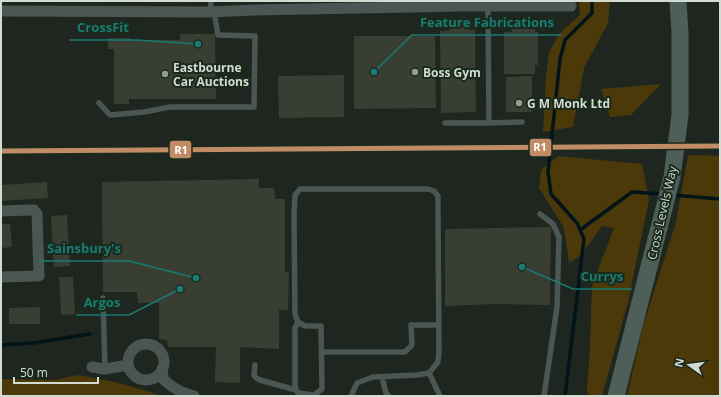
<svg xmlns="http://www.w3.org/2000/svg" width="721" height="397" font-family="'Open Sans',sans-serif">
  <rect width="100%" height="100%" fill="#1e261f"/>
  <path fill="#4b3909" d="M579 1H610L608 23 584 68 573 127 543 132 546 76 549 53 559 34 580 15Z
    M661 84 631 115 610 117 601 89Z
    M688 155 720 156V396H627L643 326 676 222Z
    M558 156 642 164 649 200 628 302 602 396H589L587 390 590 347 592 285 614 228 602 226 582 254 569 263 564 228 539 188 541 170Z
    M77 375C106 379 135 387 163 396H1V379L55 380Z"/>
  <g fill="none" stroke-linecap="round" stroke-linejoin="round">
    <path stroke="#031419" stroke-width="3.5" d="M672 195 720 199
      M580 230 632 192 662 194
      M1 345 33 343 90 334
      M565 396 584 239 577 223 551 194 548 172 560 59 565 40 592 13V1"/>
  </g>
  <path fill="#393e32" d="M469 25V30H475L476 112 441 113 440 31H449V26Z
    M511 26H531V29H535V32H538V65H535V74H504V32H512Z
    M180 34H215L216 99H129V104H114V49H108V38H130L131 40H180Z
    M354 36H435L436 108 354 109Z
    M344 75V117L279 118 278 76Z
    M532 76V112H506V77Z
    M259 179V188H274L275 199H285V272L289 273 288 310H279V349L240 347V383L215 382 216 347H168L167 340 159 339V303H138L137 292H103L102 182Z
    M47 182 48 198 1 201V185Z
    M67 215 70 266 54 267 51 216Z
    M1 224H10L12 247 1 248Z
    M551 227 550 305 494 304 445 306V229Z
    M59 277H73L75 314 61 315Z
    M40 307V324H9V308Z"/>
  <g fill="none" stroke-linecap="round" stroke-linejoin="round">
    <path stroke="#4a5653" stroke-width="5.5" d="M210 12 211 1
      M99 103 110 115 144 112 170 107H254L255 36 218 35 214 12
      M445 123H489L488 6
      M489 123 522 122
      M540 214 553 224 559 237 557 307 544 396
      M103 298 105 369
      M322 352H405L412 345 411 325H439
      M255 365 254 375 256 378 260 380 296 390 298 393 313 395 318 392 322 389 321 326H305L298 322 295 314 294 215 295 195 300 189H428L434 191 438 196V215L439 350 438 362 429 373 417 375 373 377 357 383 351 396
      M429 373 440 396
      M382 377 386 393 389 396
      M296 390 295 384V328L298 322"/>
    <path stroke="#4a5653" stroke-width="11" d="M1 11 210 12 254 10 463 6H571
      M1 211 30 210H34L37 214 39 276 1 277
      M128 362a18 18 0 1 1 36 0a18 18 0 1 1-36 0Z
      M92 367 105 369 128 365
      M162 369 163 379C174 389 180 392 194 396"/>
    <path stroke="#4e5f5a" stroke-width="17" d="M616 396 672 177 680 115V33L678 1"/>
    <defs>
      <path id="rail-1" d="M1 151 720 146"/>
    </defs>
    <use href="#rail-1" stroke="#1a2a1c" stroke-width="8"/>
    <use href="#rail-1" stroke="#c18c65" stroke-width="5"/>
  </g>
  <g fill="#929c93" stroke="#1a2a1c" stroke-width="1.5">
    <circle cx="415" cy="72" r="4"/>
    <circle cx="165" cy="74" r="4"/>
    <circle cx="519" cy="103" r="4"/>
  </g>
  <g text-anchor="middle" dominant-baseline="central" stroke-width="4" stroke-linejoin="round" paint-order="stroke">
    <g font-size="12" font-weight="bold" fill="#d1dbd2" stroke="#1a2a1c" text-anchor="start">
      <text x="173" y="67">Eastbourne<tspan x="173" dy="14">Car Auctions</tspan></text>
      <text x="423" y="72">Boss Gym</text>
      <text x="527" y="103">G M Monk Ltd</text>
    </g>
    <g font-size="12" fill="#d1dbd2" stroke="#1a2a1c">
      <text transform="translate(662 213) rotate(-77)">Cross Levels Way</text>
    </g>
  </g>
  <path fill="none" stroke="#197b73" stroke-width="1.5" d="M374 72L412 35H562M198 44L137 40H69M196 278L129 261H39M522 267L573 289H632M180 289L129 315H76"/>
  <g fill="#197b73" stroke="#1a2a1c" stroke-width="1.5">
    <circle cx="374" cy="72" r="4"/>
    <circle cx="198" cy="44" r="4"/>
    <circle cx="196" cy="278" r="4"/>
    <circle cx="522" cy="267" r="4"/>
    <circle cx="180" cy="289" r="4"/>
  </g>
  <g font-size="13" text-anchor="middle" font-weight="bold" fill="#197b73" stroke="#1a2a1c" stroke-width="4" stroke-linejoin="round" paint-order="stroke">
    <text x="487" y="27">Feature Fabrications</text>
    <text x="103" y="32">CrossFit</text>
    <text x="84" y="253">Sainsbury's</text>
    <text x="602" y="281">Currys</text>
    <text x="102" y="307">Argos</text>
  </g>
  <g stroke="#1a2a1c" stroke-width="1.5">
    <rect x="529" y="138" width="23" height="19" rx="4" fill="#c18c65"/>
    <rect x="169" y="140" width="23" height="19" rx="4" fill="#c18c65"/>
  </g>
  <g font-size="11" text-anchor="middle" font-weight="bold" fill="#fff">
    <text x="540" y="151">R1</text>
    <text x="181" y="154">R1</text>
  </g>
  <rect width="721" height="397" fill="none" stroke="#d1dbd2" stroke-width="4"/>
  <g transform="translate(689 365) rotate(284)" stroke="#1a2a1c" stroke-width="3" paint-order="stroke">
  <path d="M0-3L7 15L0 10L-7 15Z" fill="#d1dbd2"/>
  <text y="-6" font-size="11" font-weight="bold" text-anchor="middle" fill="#d1dbd2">N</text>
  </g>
  <path d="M14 377v6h84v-6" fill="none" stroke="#d1dbd2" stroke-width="2"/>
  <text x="20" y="377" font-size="12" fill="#d1dbd2" stroke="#1a2a1c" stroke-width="3" paint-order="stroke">50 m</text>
</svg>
